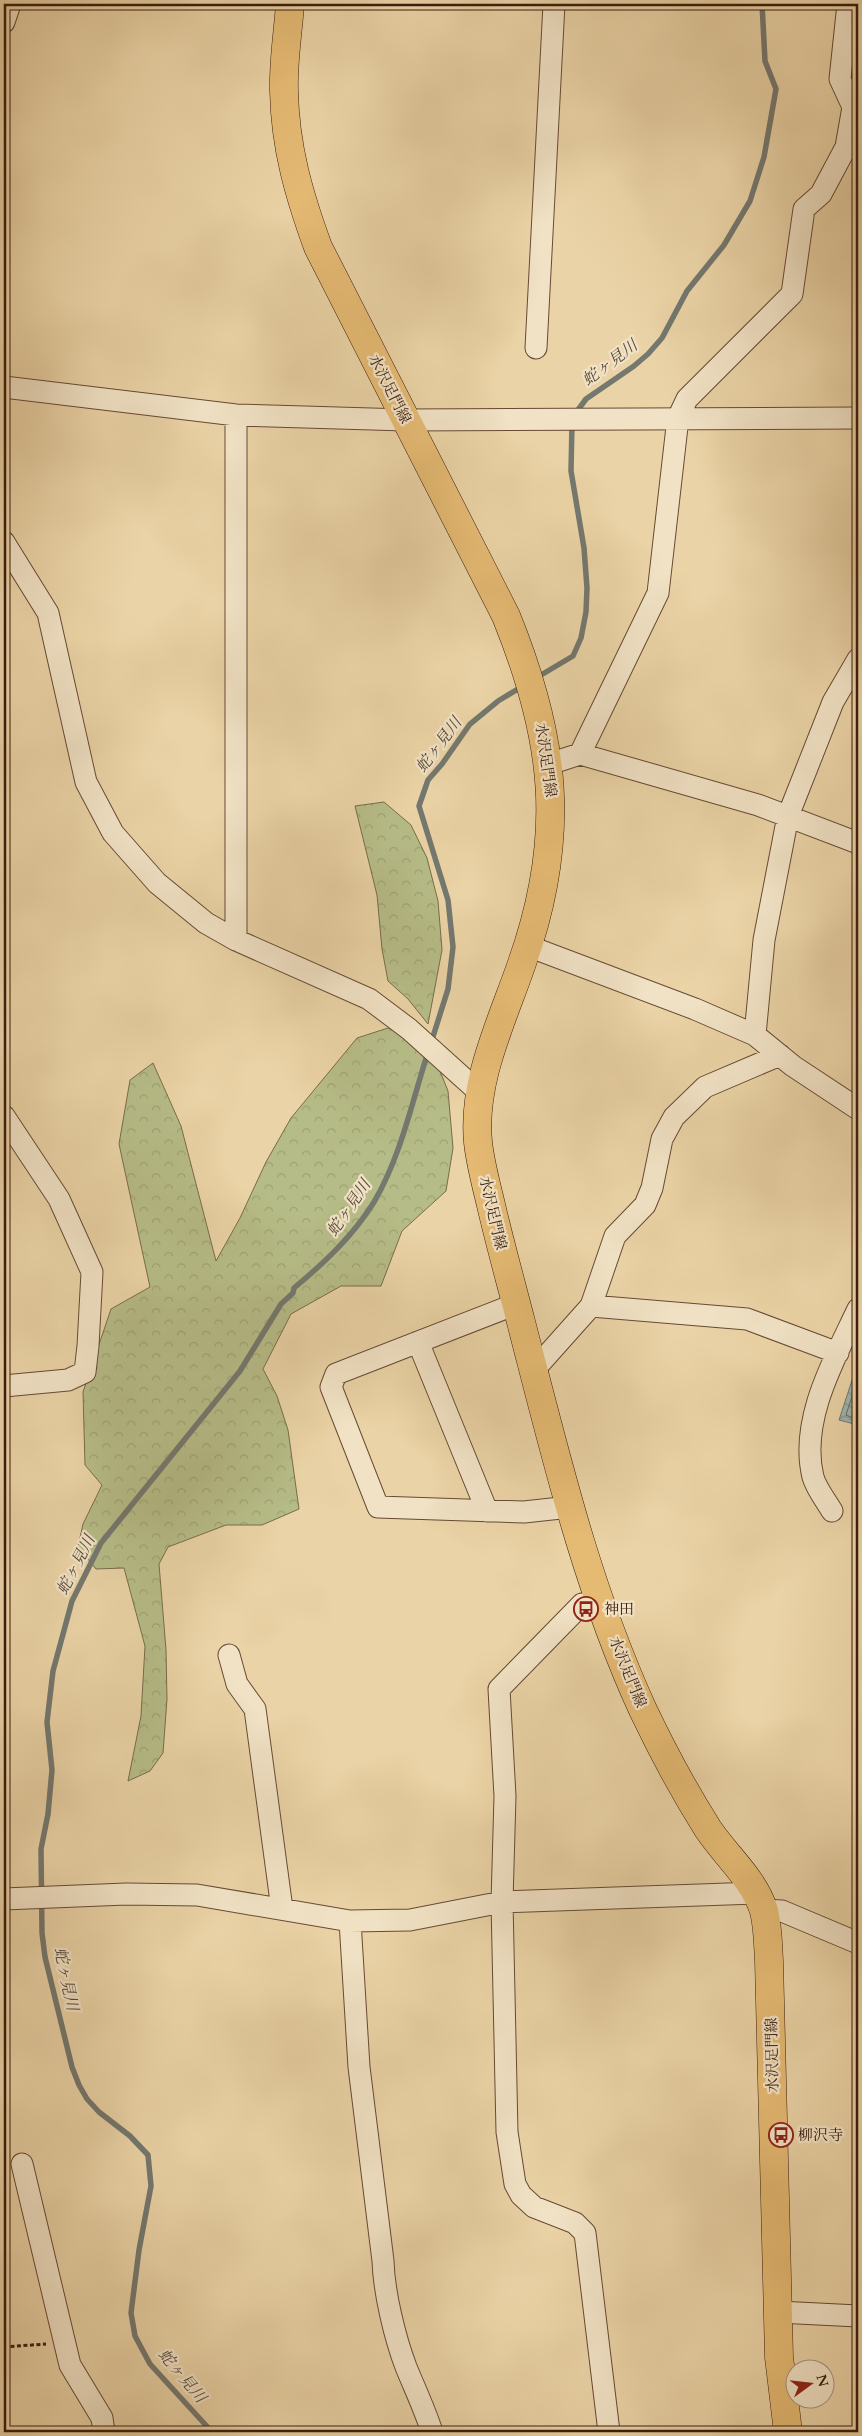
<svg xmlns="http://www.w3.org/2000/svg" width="862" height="2436" font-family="Cardo,'Noto Serif JP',serif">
  <defs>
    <pattern id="forest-crowns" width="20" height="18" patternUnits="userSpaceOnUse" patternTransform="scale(1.25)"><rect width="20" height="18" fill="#b6bc87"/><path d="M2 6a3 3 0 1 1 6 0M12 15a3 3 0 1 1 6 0" fill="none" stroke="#9da173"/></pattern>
    <pattern id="water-waves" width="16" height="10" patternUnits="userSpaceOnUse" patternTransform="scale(1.25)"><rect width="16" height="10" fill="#9ab6b0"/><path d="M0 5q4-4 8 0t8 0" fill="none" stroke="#7f938e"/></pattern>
  </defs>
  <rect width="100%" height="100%" fill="#ead3a6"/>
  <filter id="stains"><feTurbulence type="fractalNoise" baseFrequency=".004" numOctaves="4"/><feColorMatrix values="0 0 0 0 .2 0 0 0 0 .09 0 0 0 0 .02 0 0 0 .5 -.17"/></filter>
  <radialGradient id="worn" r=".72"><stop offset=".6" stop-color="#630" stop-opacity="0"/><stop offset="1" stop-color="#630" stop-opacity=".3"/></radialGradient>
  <path fill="url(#forest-crowns)" stroke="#786c4a" d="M384 802 411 825 427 858 438 901 442 950 428 1024 408 999 388 981 382 949 377 895 355 806Z
    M388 1028 408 1037 438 1066 448 1091 453 1148 446 1191 402 1231 381 1286H341L291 1314 263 1369 277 1396 288 1430 299 1509 262 1525H226L168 1547 159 1564 166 1650 167 1699 163 1753 150 1771 128 1781 141 1716 145 1646 124 1568 96 1569 78 1547 83 1524 102 1485 85 1465 83 1392 111 1309 150 1287 119 1144 130 1080 153 1063 181 1126 216 1261 240 1218 266 1162 291 1118 357 1038Z"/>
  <path fill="url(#water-waves)" stroke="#74786f" d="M858 1362V1425L839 1420Z"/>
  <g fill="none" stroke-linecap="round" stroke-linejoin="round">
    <path stroke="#6a695e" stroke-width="1" d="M858 1378 846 1415 858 1420"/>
    <path stroke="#74786f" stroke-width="5.5" d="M575 414 586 399 634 366 648 354 662 338 687 291 724 245 750 201 764 157 776 89 765 61 762 4
      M536 678 573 656 581 638 586 612 587 588 584 548 571 471 572 423
      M431 1043 448 989 453 947 448 900 419 806 428 780 442 764 470 724 498 701 523 686
      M212 2432 150 2364 135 2336 131 2313 139 2250 151 2186 148 2155 130 2136 99 2112 87 2099 79 2085 72 2067 45 1957 42 1933 41 1849 48 1814 52 1770 47 1722 53 1671 72 1601 101 1543 240 1371 281 1304 293 1293 294 1288C324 1263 353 1236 374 1202 401 1156 412 1102 428 1052"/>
    <defs>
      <path id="minor" d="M4 22 10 4
        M536 348 554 4
        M4 387 236 415 405 420 858 418
        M236 415V940
        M4 542 48 613 86 782 113 833 157 883 206 923 236 940 369 999 409 1029 480 1093
        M580 754 658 593 678 418 687 399 792 294 804 209 821 194 846 147 853 107 840 79 848 4
        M549 764 580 754 758 805 858 843
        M528 946 695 1009 755 1035 793 1066 858 1109
        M755 1035 764 940 788 816 833 702 858 659
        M4 1116 59 1199 92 1272 88 1346 85 1372 68 1380 4 1386
        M516 1304 336 1374 331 1387 378 1507 524 1512 570 1507
        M591 1306 747 1319 838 1353
        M418 1342 487 1511
        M533 1371 591 1306 615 1236 645 1205 652 1188 662 1139 674 1117 705 1087 780 1055
        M832 1511C826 1501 816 1488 813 1477 799 1420 835 1358 858 1309
        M582 1604 499 1689 505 1796 502 1902 507 2132 515 2184 521 2195 534 2207 575 2223 585 2233 609 2432
        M229 1655 237 1684 255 1709 282 1909
        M4 1899 126 1894 197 1895 350 1921 410 1920 502 1902 756 1893
        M764 1910 782 1911 858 1943
        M350 1921 359 2067 383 2261C384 2293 395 2338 406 2367 415 2389 425 2410 432 2432
        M22 2164 70 2365 102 2418 104 2432
        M778 2312 858 2316"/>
      <path id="major" d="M290 4C288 33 283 62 284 91 285 147 299 195 318 247L506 616C556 739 567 836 522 963 503 1019 472 1080 478 1142 480 1162 486 1184 491 1205 500 1244 511 1283 521 1322 555 1453 586 1586 643 1710 662 1750 684 1791 708 1829 726 1856 754 1879 764 1911 768 1927 768 1945 769 1961L779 2357 788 2432"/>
    </defs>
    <use href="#minor" stroke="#664a33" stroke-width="23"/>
    <use href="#major" stroke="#3a1c0d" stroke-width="29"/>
    <path stroke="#3a1c0d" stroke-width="3" stroke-dasharray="4 2.5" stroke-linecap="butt" d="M4 2347 46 2344"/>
    <use href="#minor" stroke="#f1e2c5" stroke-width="21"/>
    <use href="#major" stroke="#e5ba73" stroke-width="28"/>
  </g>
  <defs>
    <symbol id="bus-ring" viewBox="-11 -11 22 22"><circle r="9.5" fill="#f1e2c5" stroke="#8f2418" stroke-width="1.5"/><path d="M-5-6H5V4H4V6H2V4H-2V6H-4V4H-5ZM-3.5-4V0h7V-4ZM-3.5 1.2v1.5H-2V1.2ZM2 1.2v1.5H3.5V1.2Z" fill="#8f2418"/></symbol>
  </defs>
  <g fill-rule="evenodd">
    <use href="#bus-ring" x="572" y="1595" width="28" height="28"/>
    <use href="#bus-ring" x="767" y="2121" width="28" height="28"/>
  </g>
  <g text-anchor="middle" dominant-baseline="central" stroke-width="4.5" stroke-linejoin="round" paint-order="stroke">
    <g font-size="15" fill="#3a1c0d" stroke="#f1e2c5">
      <text transform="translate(390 389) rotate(63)">水沢足門線</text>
      <text transform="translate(546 760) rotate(82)">水沢足門線</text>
      <text transform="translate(493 1213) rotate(77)">水沢足門線</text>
      <text transform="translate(628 1672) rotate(68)">水沢足門線</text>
      <text transform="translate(772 2055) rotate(-91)">水沢足門線</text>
    </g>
    <g font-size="15" fill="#3a1c0d" stroke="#f1e2c5" text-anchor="start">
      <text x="604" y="1609">神田</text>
      <text x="798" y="2135">柳沢寺</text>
    </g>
    <g font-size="16" font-style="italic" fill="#574a3e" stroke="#f1e2c5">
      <text transform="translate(610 363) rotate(-37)">蛇ヶ見川</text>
      <text transform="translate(439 745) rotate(-53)">蛇ヶ見川</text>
      <text transform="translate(349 1208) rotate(-56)">蛇ヶ見川</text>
      <text transform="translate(76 1565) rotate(-63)">蛇ヶ見川</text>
      <text transform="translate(66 1979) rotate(78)">蛇ヶ見川</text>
      <text transform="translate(182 2376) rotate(50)">蛇ヶ見川</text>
    </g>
  </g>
  <rect width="862" height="2436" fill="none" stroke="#ead3a6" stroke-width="20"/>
  <rect x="5" y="5" width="852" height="2426" fill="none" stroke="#3a1c0d" stroke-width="2.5"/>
  <rect x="10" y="10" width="842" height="2416" fill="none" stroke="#3a1c0d"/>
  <g transform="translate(810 2384) rotate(75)"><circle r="24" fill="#f1e2c5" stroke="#a8937b"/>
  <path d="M0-4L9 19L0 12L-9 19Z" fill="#8f2418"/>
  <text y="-8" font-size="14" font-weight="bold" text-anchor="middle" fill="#3a1c0d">N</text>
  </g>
  <rect width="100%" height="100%" filter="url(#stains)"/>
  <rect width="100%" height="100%" fill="url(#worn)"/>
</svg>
